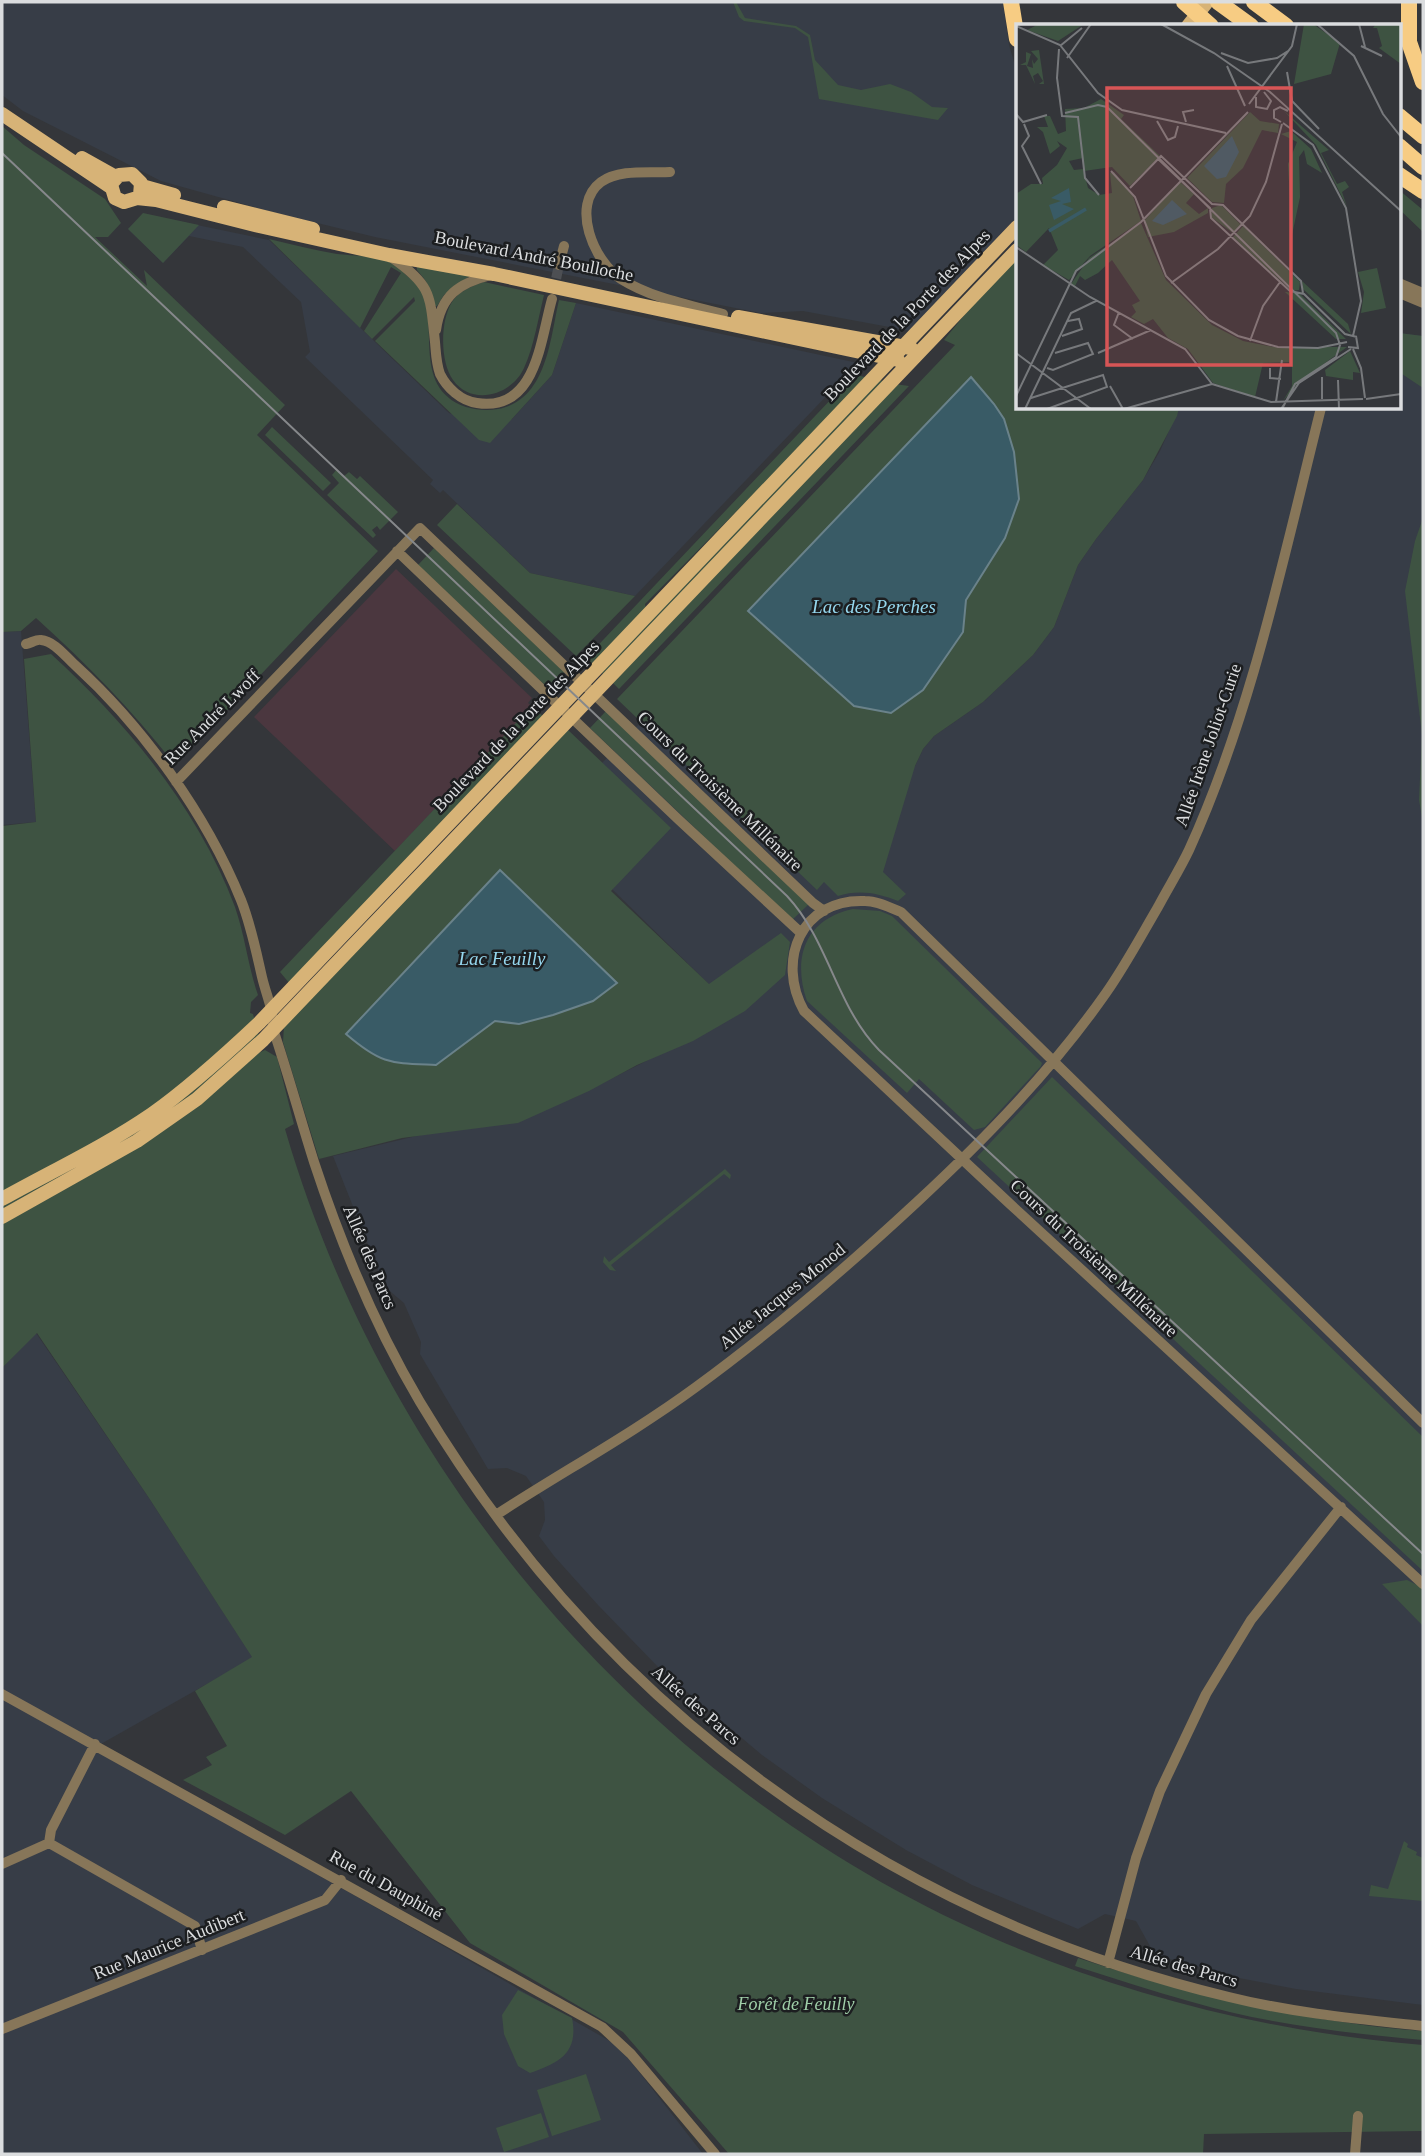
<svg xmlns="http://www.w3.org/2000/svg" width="1425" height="2156" font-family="Georgia,serif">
  <rect width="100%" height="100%" fill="#34363a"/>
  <path fill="#373d47" d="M2 2H1003L1009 45 1017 72V218L911 331 803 311 761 313 375 237 272 212 161 181 23 111 2 95Z
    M144 214 269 240 449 413 479 423 512 419 552 375 576 303 858 363 635 596 530 573 443 490 440 493 430 484 433 480 305 357 310 352 301 302 243 247 189 236 163 263 128 229Z
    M1399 333 1423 336V2005L1296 1989 1239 1978 1155 1955 1136 1921 1105 1914 1078 1929 972 1885 906 1850 822 1798 762 1755 661 1670 598 1605 554 1556 539 1536 545 1520 544 1502 526 1476 507 1468 488 1469 420 1354 421 1342 404 1303 385 1287 333 1156 571 1099 739 1014 545 823 699 661 915 766 923 749 934 736 983 702 1033 655 1054 627 1078 565 1096 539 1143 480 1160 451 1179 408H1399Z
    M21 631 36 822 2 825V632Z
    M36 1333 149 1498 253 1658 92 1749 352 1894 615 2044 629 2059 703 2154H2V1368Z"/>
  <path fill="#4b373f" d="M396 569 532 698 528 703 532 706 395 851 254 717Z"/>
  <path fill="#3e5342" d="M733 2H736L745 18 796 26 810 35 815 60 838 85 861 90 890 84 911 92 932 107 948 108 938 120 819 99 808 37 795 28 744 21 739 17Z
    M2 126 24 145 105 199 121 223 108 237H95L147 286 144 270 285 405 257 435 378 551 175 765C133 711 87 664 36 618L21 631 2 632Z
    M1399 190 1423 210V232L1399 209Z
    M143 213 199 225 163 263 128 229Z
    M269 239C291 244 314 250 337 254 355 256 378 255 394 264 398 266 403 272 406 275 410 278 415 282 418 286 443 318 408 387 466 407 477 410 487 411 498 409 547 400 550 339 559 300L576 303 552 375 490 443 479 440 375 341 415 301 414 297 372 339 364 331 401 273 391 267 360 328Z
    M1017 258V408H1179L1177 416 1143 480 1096 539 1078 565 1054 627 1033 655 983 702 934 736 923 749 915 766 883 872 906 894 898 901C879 893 858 889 838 896L824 882 817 890 617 699 955 345 944 340 980 296Z
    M417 265 471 275 444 295 437 306H434C432 291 428 282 417 270Z
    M484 282 544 295C538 319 534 346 524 368 512 395 472 407 453 380 440 362 440 321 452 302 459 291 472 286 484 282Z
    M1399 333 1423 336V388L1399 372Z
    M857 375 868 378 645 604 646 610 594 665 586 658 853 376Z
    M878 380 884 381 605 676 601 672Z
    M895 384 909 386 619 689 613 683Z
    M272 427 331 483 323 491 265 435Z
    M337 469 344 476 349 472 357 479 360 476 398 512 380 530 377 526 372 530 376 535 373 538 327 495 339 483 332 475Z
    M457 504 530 573 635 596 576 656 437 525Z
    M1423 518V823L1419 800 1422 735 1405 591 1415 541Z
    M434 548 565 671 549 689 418 565Z
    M51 654C127 723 199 810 235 907 245 936 248 966 258 995L251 1002 250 1013 253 1014 259 1036 191 1097 137 1135 2 1210V826L36 822 24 659Z
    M532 706 544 717 290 984 280 972Z
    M606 711 809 904 792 920 590 728Z
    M567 729 671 828 611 891 709 984 781 933 790 942 785 975 745 1011 693 1041 637 1065 589 1091 518 1123 402 1138 319 1159 283 1042 284 1026Z
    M853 909 880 911 892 916 1042 1063 1041 1066 985 1127 974 1130 919 1079 907 1093 807 1001C792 958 805 919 853 909Z
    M265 1050 277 1057 294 1124 285 1129C389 1488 662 1799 1007 1944 1140 2000 1280 2033 1423 2045V2131L1204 2134 1203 2154H729L623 2032 470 1943 351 1791 285 1835 183 1780 212 1765 206 1757 227 1746 195 1691 252 1657 149 1498 37 1333 2 1368V1222L256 1054Z
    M1052 1077 1423 1437V1571L977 1157Z
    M725 1169 731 1175 730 1179 724 1174 611 1265 616 1271 610 1270 603 1262 604 1256 609 1262Z
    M1407 1580 1423 1588V1626L1382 1584Z
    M1404 1841 1408 1844 1407 1847 1417 1852 1416 1855 1423 1858V1901L1369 1896 1371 1885 1388 1889Z
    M1078 1958C1191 1995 1305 2022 1423 2031V2040C1345 2033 1267 2024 1192 2002 1152 1991 1114 1978 1075 1966Z
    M518 1990 572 2018C579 2053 559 2063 530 2073L518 2066 504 2034 502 2015Z
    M586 2074 601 2120 552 2136 537 2090Z
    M541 2113 549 2137 504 2152 496 2128Z"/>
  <path fill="#395b66" stroke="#6a828a" stroke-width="2" d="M971 377 994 404 1004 419 1014 452 1019 499 1005 538 966 600 963 632 923 690 891 713 854 706 748 611Z
    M500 870 617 983 593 1001 553 1015 519 1024 495 1021 436 1065C391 1063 382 1065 346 1034Z"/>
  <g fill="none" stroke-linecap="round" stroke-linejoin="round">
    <path stroke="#4d4f53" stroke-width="10" stroke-dasharray="10 5" stroke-linecap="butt" d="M553 293 559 265"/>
    <path stroke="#877659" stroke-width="10" d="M670 172C648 173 619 169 601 182 570 205 594 262 621 279 651 298 689 305 723 314
      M391 257C432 285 430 295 435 342 436 353 436 363 440 374 447 388 461 401 477 403 536 412 540 342 552 299
      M559 265 564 246
      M1399 283 1423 293
      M1399 293 1423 303
      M436 330C441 295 459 283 491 275
      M397 551 679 820 801 933
      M26 644C31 643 37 639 41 640 54 641 66 657 75 665 144 728 206 814 241 900 251 925 256 951 262 977 267 998 273 1007 273 1029 288 1073 300 1118 314 1162 341 1244 376 1328 420 1402 601 1705 885 1915 1229 1997 1293 2013 1358 2019 1423 2026
      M176 782 420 528 813 903 824 911
      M1423 1423 901 912C889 907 877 901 865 901 801 898 776 961 804 1011L1009 1203 1423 1584
      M496 1515C562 1472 632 1434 696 1387 774 1330 847 1267 917 1202 986 1138 1052 1070 1106 993 1125 966 1141 936 1158 907 1168 888 1180 869 1189 850 1252 712 1284 555 1321 408
      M2 1694 602 2027 631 2054 715 2154
      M95 1744 51 1830 49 1843 195 1926 202 1950
      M2 1864 49 1843
      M1108 1963 1136 1858 1160 1791 1206 1694 1251 1620 1341 1507
      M2 2029 325 1900 341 1880
      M1355 2154 1358 2116"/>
    <path stroke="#d7b377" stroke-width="14" d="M1188 26 1207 2
      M2 114 112 188 115 198 124 202 137 198 156 200 259 226 389 255 494 274 898 360
      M82 158 116 177
      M112 183 119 175 132 174 141 183 140 195
      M142 186 174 195
      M224 207 313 229
      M738 317 911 348
      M2 1199C52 1171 104 1147 152 1114 190 1087 225 1055 259 1023L1017 227
      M2 1217 137 1141 197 1099 263 1040 1017 250"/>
    <path stroke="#f7cc83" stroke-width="16" d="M1011 2 1017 39
      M1184 2 1211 26
      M1218 2 1251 26
      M1254 2 1286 26
      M1409 2V42L1423 82
      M1399 116 1423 136
      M1399 146 1423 167
      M1399 175 1423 191"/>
    <path stroke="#86888b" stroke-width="2" d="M2 153 787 896C829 941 836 1006 879 1050L1423 1554"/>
  </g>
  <g text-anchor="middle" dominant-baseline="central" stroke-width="5" stroke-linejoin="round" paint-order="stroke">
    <g font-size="18" fill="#dbdddf" stroke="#1c1e20">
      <text transform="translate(534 256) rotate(11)">Boulevard André Boulloche</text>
      <text transform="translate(907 315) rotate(-46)">Boulevard de la Porte des Alpes</text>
      <text transform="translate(212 717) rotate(-45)">Rue André Lwoff</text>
      <text transform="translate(516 726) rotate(-46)">Boulevard de la Porte des Alpes</text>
      <text transform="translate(1208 745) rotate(-71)">Allée Irène Joliot-Curie</text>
      <text transform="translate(720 791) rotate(44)">Cours du Troisième Millénaire</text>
      <text transform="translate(370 1257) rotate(67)">Allée des Parcs</text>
      <text transform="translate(1094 1258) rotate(43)">Cours du Troisième Millénaire</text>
      <text transform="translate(782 1296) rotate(-39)">Allée Jacques Monod</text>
      <text transform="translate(696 1705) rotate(41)">Allée des Parcs</text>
      <text transform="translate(386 1885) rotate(29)">Rue du Dauphiné</text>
      <text transform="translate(169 1944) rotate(-22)">Rue Maurice Audibert</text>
      <text transform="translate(1184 1966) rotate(16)">Allée des Parcs</text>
    </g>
    <g font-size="18" font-style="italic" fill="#9fcea8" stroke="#1c1e20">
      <text x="796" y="2004">Forêt de Feuilly</text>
    </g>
    <g font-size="19" font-style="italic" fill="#95d7ee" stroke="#1c1e20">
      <text x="874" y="606">Lac des Perches</text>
      <text x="502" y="958">Lac Feuilly</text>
    </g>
  </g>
  <g transform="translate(1016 24)">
    <rect width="385" height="385" fill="#34363a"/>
    <path d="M23 0H68L42 17 11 6ZM288 0H297L324 19 315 50 278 60ZM360 0H385V40L363 24 366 22 361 4H357ZM23 26 28 60H23L27 57 22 49 17 52 19 60 10 41H4L10 38V28L15 30 11 42 17 44 16 35 18 40 22 35 15 27ZM85 75 108 91 105 95 144 132 114 162 96 143 68 147 67 134 53 137 58 146 67 145 72 164 83 171 96 169 94 149 98 148 116 169 125 197 74 232 53 256 27 241 42 226 33 204 10 228 0 221V170L15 160H27L26 154 41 141 51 124 41 117 44 122 34 130 27 108 21 103H32L28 92H34L42 110 50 107 49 85 68 84ZM268 87 313 126 305 129 321 160 329 157 333 163 326 168 331 183 300 121ZM234 88 244 97 263 100 262 109 246 106 227 144 210 160 208 179 196 178 171 154ZM275 107 295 125 306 149 291 140 288 126 283 133 284 173 276 211 272 140 281 118 265 110ZM164 158 178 170 170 179 183 190 192 184V189L158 208 132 213 128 197ZM205 181 225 201 217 209 195 193 196 184ZM125 199 150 256 196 301 227 317 257 323H331L283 358 267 377 276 362V338L247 339 239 373 197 359 172 325 152 314 137 295 128 300 115 293 120 288 116 281 124 277 96 236 82 249 69 256 64 252 59 262 55 260 73 234ZM227 202 284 258 283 266 276 267 217 213ZM361 244 370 284 345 289 348 268 342 248ZM286 257 332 300 335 310 287 265ZM269 268 283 269 330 315H320ZM334 327 344 349 337 348V356L310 352 309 346Z" fill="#3e5342"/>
    <path d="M216 112 223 128 210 153 201 155 188 142ZM53 164 55 178 46 180 58 185 38 196 33 181 45 177 35 174ZM156 176 171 190 147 201 136 197Z" fill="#395b66"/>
    <path fill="none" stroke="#395b66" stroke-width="3.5" d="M33 207 70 185"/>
    <path fill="none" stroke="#77797c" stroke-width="2" d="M145 0 198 29 254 68 385 187M301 0 338 32 367 90 385 113M343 0 349 23M0 2 44 21 82 69 106 86 210 109M44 22 66 4M345 22 366 32M43 25 41 54 46 92 62 93 69 154 83 171M205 29 232 39 261 34 272 27M51 34 75 0M211 42 229 82M271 48 276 77 303 105M240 73V83L251 85 255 77 248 68M233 80 276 22 281 0M49 89 82 81 91 83 320 309 324 321 320 333 279 360 266 385M0 90 7 98 31 91M141 97 152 116 159 113 162 102M170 98 167 88 178 86M265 98 258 94V86L264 83 272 87M267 99 297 121 330 184 345 277 337 312M8 100 13 112 6 122 25 160M142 135 194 184 195 194 274 267 288 270 329 310 341 313M95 147 119 173 150 252 193 296 222 312 262 323 302 324 331 318M114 164 145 132 196 180 207 181 216 190 285 257 287 269M0 223 74 273 169 325 196 360M155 259 202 225 234 192 250 158 266 100M103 288 98 301 117 315M46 312 66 305 63 295 52 297M234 317 247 282 264 258M332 323 342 324 340 312M337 325 345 344 349 374M0 329 75 385M82 329 135 306M31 344 37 346 77 330 72 319 39 329M254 344V354L265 355M322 356 323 385M196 360 255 378 347 375M94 362 107 385M0 372 60 247 125 198 232 88M15 374 87 351 91 363 31 385M306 375V353M350 375 385 370M260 378 266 336M9 385 55 289 80 277M108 385 196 360M265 385 283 359 335 325"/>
    <path fill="#d75556" fill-opacity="0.15" stroke="#d75556" stroke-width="3.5" d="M91 64H275V341H91Z"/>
    <rect width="385" height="385" fill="none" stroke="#dbdddf" stroke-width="3.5"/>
  </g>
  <rect width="1425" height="2156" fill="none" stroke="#dbdddf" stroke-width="7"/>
</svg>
